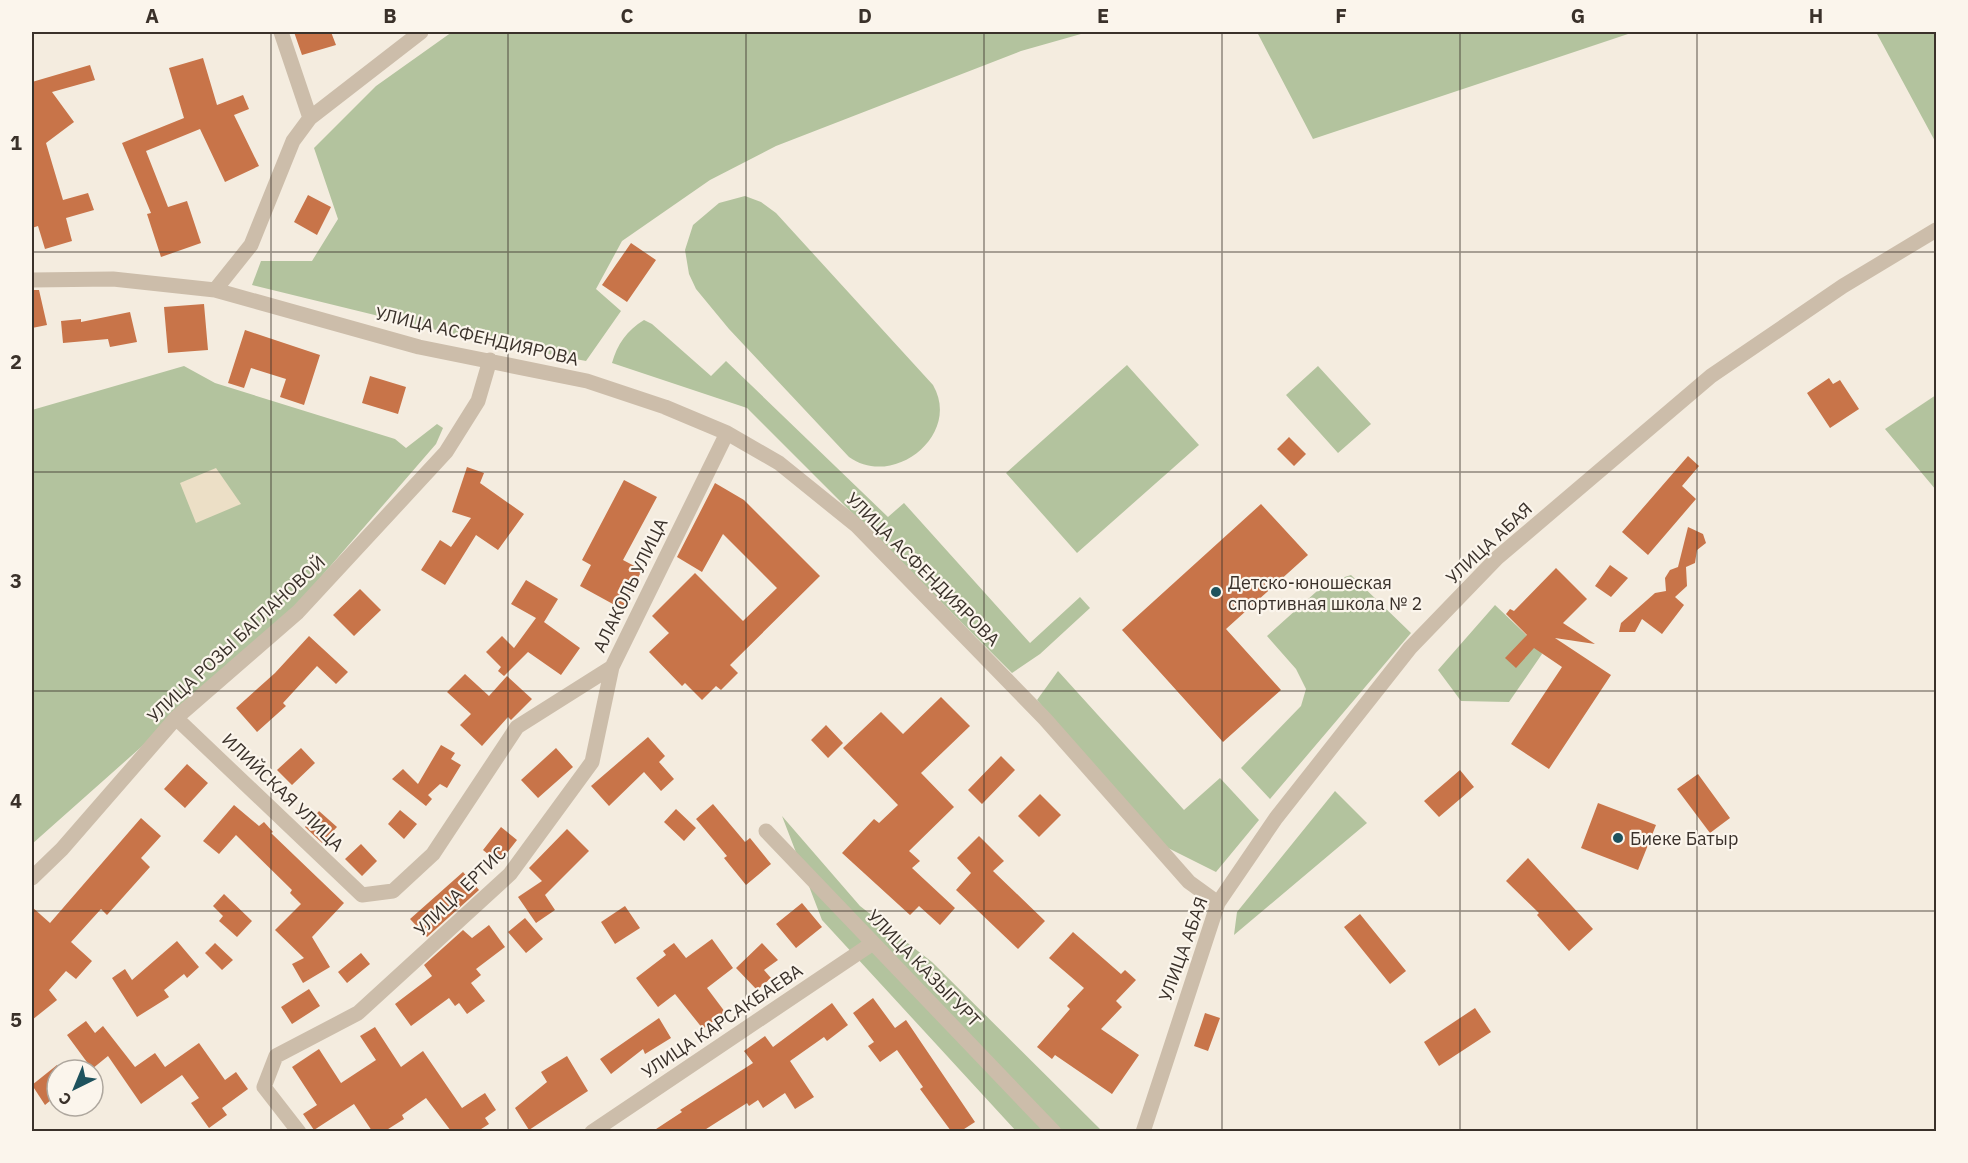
<svg xmlns="http://www.w3.org/2000/svg" width="1968" height="1163" font-family="'IBM Plex Sans',sans-serif">
  <rect width="100%" height="100%" fill="#f4ecdf"/>
  <path fill="#b3c39e" d="M452 32H1088L1021 51 776 146 710 180 622 241 596 289 621 311 586 361 477 340 252 285 261 261H312L338 219 314 148 376 86Z
    M1257 32H1634L1313 139Z
    M1876 32H1936V143Z
    M745 196 761 202 776 213 933 385C962 435 893 489 849 457L729 329 696 289 689 274 685 250 693 225 719 203Z
    M644 320 652 324 711 376 726 361 888 517 904 503 1030 643 1080 597 1090 608 1040 654 1012 673 747 408 612 363C617 345 627 330 644 320Z
    M1127 365 1199 445 1077 553 1006 473Z
    M184 366 215 383 395 439 406 448 437 424 443 428 436 444 282 622 32 844V410Z
    M1318 366 1371 424 1338 453 1286 395Z
    M1936 395V490L1885 429Z
    M1351 575 1411 633 1270 799 1241 768 1301 706 1306 689 1296 669 1267 636 1326 583Z
    M1495 605 1539 647 1542 654 1509 702 1461 701 1438 670Z
    M1058 671 1184 810 1220 778 1259 820 1216 872 1162 845 1037 700Z
    M1335 791 1367 823 1234 935 1237 912Z
    M782 816 860 906 932 962 1102 1131H1016L822 920Z"/>
  <path fill="#ecdfc6" d="M216 468 241 504 196 523 180 483Z"/>
  <path fill="#c87449" d="M294 32H331L336 45 302 55Z
    M203 58 217 105 243 95 249 109 234 115 259 166 225 182 200 129 146 151 168 207 187 201 201 243 161 257 147 214 151 213 122 143 184 118 169 68Z
    M90 65 95 80 52 92 74 122 46 143 63 200 88 193 94 210 66 218 72 241 45 249 38 226 32 228V82Z
    M308 195 331 207 317 235 294 222Z
    M631 243 656 260 627 302 602 285Z
    M32 290H39L47 325 32 328Z
    M204 304 208 350 168 353 164 307Z
    M130 312 137 342 110 347 108 339 63 343 61 321 81 319V322Z
    M245 330 320 355 304 405 280 397 286 379 251 368 244 388 228 383Z
    M370 376 406 387 398 414 362 403Z
    M1829 378 1833 384 1840 380 1859 409 1830 428 1807 393Z
    M1289 437 1306 454 1294 466 1277 449Z
    M1688 456 1699 466 1682 486 1696 499 1648 555 1622 532Z
    M467 467 484 473 480 483 524 514 498 550 476 535 445 585 421 570 440 540 451 547 471 518 452 512Z
    M624 480 657 497 623 560 642 570 622 609 580 586 591 565 582 560Z
    M715 483 744 500 820 576 730 665 738 673 721 690 716 686 702 700 685 683 682 686 649 652 669 633 652 616 695 573 743 621 777 588 723 534 702 572 677 557Z
    M1261 504 1308 555 1226 629 1281 690 1223 742 1122 630Z
    M1688 527 1703 534 1706 543 1697 550 1695 563 1686 567 1687 586 1675 597 1684 605 1662 634 1642 619 1635 632H1619L1621 623 1655 593 1666 591 1665 578 1670 570 1678 567Z
    M1610 565 1628 578 1611 597 1595 586Z
    M1556 568 1587 599 1563 623 1595 644 1555 638 1611 675 1549 769 1511 744 1562 667 1534 648 1516 668 1505 658 1527 635 1506 614 1510 609 1514 611Z
    M526 580 558 599 544 622 580 648 561 675 528 652 504 676 498 671 501 667 486 652 502 636 514 648 536 618 511 604Z
    M360 589 381 610 354 636 333 615Z
    M309 636 348 672 336 684 317 666 283 703 286 706 257 732 236 708 275 673Z
    M465 674 489 696 507 676 532 699 511 720 508 717 482 746 460 725 471 714 447 692Z
    M941 697 970 726 921 773 954 807 909 851 920 861 912 868 955 908 940 925 919 906 910 915 842 853 874 819 879 823 898 805 843 748 881 712 903 734Z
    M826 725 843 743 828 758 811 740Z
    M648 737 665 756 659 762 674 779 661 791 644 772 609 806 591 786Z
    M441 745 455 753 451 759 461 765 447 788 440 784 428 795 432 799 426 806 392 779 403 769 418 784Z
    M301 748 315 763 292 785 277 770Z
    M556 748 573 767 538 798 521 780Z
    M1001 756 1015 770 982 804 968 790Z
    M187 764 208 783 185 808 164 789Z
    M1460 770 1474 787 1439 817 1424 801Z
    M1698 774 1730 818 1710 833 1677 789Z
    M1040 794 1061 815 1039 837 1018 816Z
    M1598 803 1656 825 1638 870 1581 848Z
    M713 804 745 842 750 838 771 864 746 885 724 858 727 856 696 819Z
    M234 805 259 826 264 822 273 832 271 833 344 903 312 937 330 967 303 983 292 964 304 958 275 930 301 904 290 893 292 890 236 835 219 854 203 841Z
    M676 809 696 828 684 841 664 822Z
    M400 810 417 824 404 839 388 824Z
    M319 811 337 827 322 843 305 827Z
    M141 818 161 836 141 858 150 867 107 915 101 909 71 942 92 961 76 979 66 971 49 990 57 1000 32 1020V907L50 923Z
    M501 827 517 840 499 863 483 850Z
    M567 829 589 851 545 895 555 910 536 923 518 897 542 881 529 868Z
    M979 836 1004 861 993 871 1045 921 1018 949 956 890 971 873 957 858Z
    M361 844 377 861 362 876 345 859Z
    M1528 858 1593 929 1569 951 1537 915 1539 913 1506 881Z
    M463 872 479 890 427 937 410 919Z
    M224 894 252 921 237 937 219 921 223 916 213 906Z
    M802 903 822 927 796 948 776 924Z
    M625 906 640 928 615 944 601 922Z
    M1360 914 1406 971 1390 984 1344 927Z
    M525 918 543 939 526 953 508 932Z
    M489 925 505 947 476 969 481 975 471 983 485 1001 467 1014 459 1003 455 1006 449 998 411 1026 395 1004 432 976 424 965 463 930 472 938Z
    M1073 932 1121 974 1125 970 1136 980 1116 1001 1122 1007 1101 1029 1139 1055 1112 1094 1055 1055 1052 1059 1037 1047 1070 1009 1067 1006 1084 988 1049 958Z
    M712 939 733 968 707 988 725 1012 703 1029 675 994 658 1007 636 978 666 955 663 951 674 943 686 958Z
    M177 941 199 967 187 978 184 974 164 990 169 997 137 1017 112 978 125 969 132 980Z
    M215 943 233 960 222 970 205 953Z
    M762 943 778 960 764 970 771 978 757 990 736 968Z
    M361 953 370 964 347 983 338 972Z
    M309 989 320 1006 292 1024 281 1007Z
    M873 998 895 1028 906 1020 975 1122 961 1131H951L920 1089 923 1087 897 1050 880 1062 868 1046 874 1042 853 1013Z
    M832 1003 848 1025 827 1041 824 1037 790 1061 814 1097 795 1109 785 1093 763 1108 758 1100 749 1106 747 1103 703 1131H653L682 1112 680 1110 753 1063 744 1051 765 1036 773 1047Z
    M1475 1008 1491 1032 1439 1066 1424 1042Z
    M1205 1013 1220 1018 1208 1051 1194 1046Z
    M659 1018 671 1038 645 1054 643 1049 611 1074 600 1059Z
    M86 1021 95 1033 103 1026 135 1067 155 1053 165 1067 199 1043 225 1080 236 1072 248 1089 222 1108 227 1115 209 1128 191 1103 199 1098 182 1075 141 1104 108 1056 92 1069 67 1035Z
    M375 1027 401 1067 423 1051 462 1108 485 1093 496 1110 485 1118 489 1124 478 1131H451L426 1098 402 1115 404 1119 385 1131H372L354 1104 314 1130 303 1114 317 1105 292 1067 319 1049 341 1083 376 1060 360 1036Z
    M567 1056 588 1091 529 1130 515 1108 547 1082 541 1072Z
    M57 1065V1095L45 1105 32 1085Z"/>
  <g fill="none" stroke-linecap="round" stroke-linejoin="round">
    <path stroke="#ccbdaa" stroke-width="15" d="M281 32 310 118
      M32 280 113 279 215 290 419 347 587 381 665 407 727 433 779 463 857 526 1045 719 1189 882 1218 903
      M215 290 251 245 293 141 310 118 421 32
      M176 718 362 895 393 891 433 854 517 727 612 667 727 433
      M766 831 1054 1132
      M32 878 62 849 176 718 298 612 446 452 478 401 490 360
      M299 1132 264 1087 276 1056 358 1013 510 874 592 762 612 667
      M592 1132 873 943
      M1143 1132 1218 903 1276 818 1410 648 1497 558 1711 376 1843 286 1936 230"/>
  </g>
  <path fill="none" stroke="#3a312a" stroke-width="1.5" stroke-opacity="0.55" d="M271 32V1132M508 32V1132M746 32V1132M984 32V1132M1222 32V1132M1460 32V1132M1697 32V1132M32 252H1936M32 472H1936M32 691H1936M32 911H1936"/>
  <g fill="#1e525d" stroke="#fbf5ec" stroke-width="2">
    <circle cx="1216" cy="592" r="6"/>
    <circle cx="1618" cy="838" r="6"/>
  </g>
  <g text-anchor="middle" dominant-baseline="central" stroke-width="4.5" stroke-linejoin="round" paint-order="stroke">
    <g font-size="18" fill="#3a312a" stroke="#fbf5ec">
      <text transform="translate(477 336) rotate(13)">УЛИЦА АСФЕНДИЯРОВА</text>
      <text transform="translate(1489 543) rotate(-43)">УЛИЦА АБАЯ</text>
      <text transform="translate(923 569) rotate(45)">УЛИЦА АСФЕНДИЯРОВА</text>
      <text transform="translate(630 585) rotate(-64)">АЛАКОЛЬ УЛИЦА</text>
      <text transform="translate(236 639) rotate(-43)">УЛИЦА РОЗЫ БАГЛАНОВОЙ</text>
      <text transform="translate(283 792) rotate(44)">ИЛИЙСКАЯ УЛИЦА</text>
      <text transform="translate(460 891) rotate(-44)">УЛИЦА ЕРТИС</text>
      <text transform="translate(1183 949) rotate(-70)">УЛИЦА АБАЯ</text>
      <text transform="translate(924 968) rotate(46)">УЛИЦА КАЗЫГУРТ</text>
      <text transform="translate(722 1021) rotate(-34)">УЛИЦА КАРСАКБАЕВА</text>
    </g>
    <g font-size="18" fill="#3a312a" stroke="#fbf5ec" text-anchor="start">
      <text x="1228" y="582">Детско-юношеская<tspan x="1228" dy="21">спортивная школа № 2</tspan></text>
      <text x="1630" y="838">Биеке Батыр</text>
    </g>
  </g>
  <rect width="1968" height="1163" fill="none" stroke="#fbf5ec" stroke-width="66"/>
  <g transform="translate(75 1088) rotate(223)"><circle r="28" fill="#fbf5ec" stroke="#aea79e" stroke-width="1.5"/>
  <path d="M0-4.5L10 22L0 15L-10 22Z" fill="#1e525d"/>
  <text y="-9" font-size="16" font-weight="bold" text-anchor="middle" fill="#3a312a">С</text>
  </g>
  <rect x="33" y="33" width="1902" height="1097" fill="none" stroke="#3a312a" stroke-width="2"/>
  <g font-size="20" text-anchor="middle" font-weight="bold" fill="#3a312a">
    <text x="152" y="23">A</text>
    <text x="390" y="23">B</text>
    <text x="627" y="23">C</text>
    <text x="865" y="23">D</text>
    <text x="1103" y="23">E</text>
    <text x="1341" y="23">F</text>
    <text x="1578" y="23">G</text>
    <text x="1816" y="23">H</text>
    <text x="16" y="150">1</text>
    <text x="16" y="369">2</text>
    <text x="16" y="588">3</text>
    <text x="16" y="808">4</text>
    <text x="16" y="1027">5</text>
  </g>
</svg>
